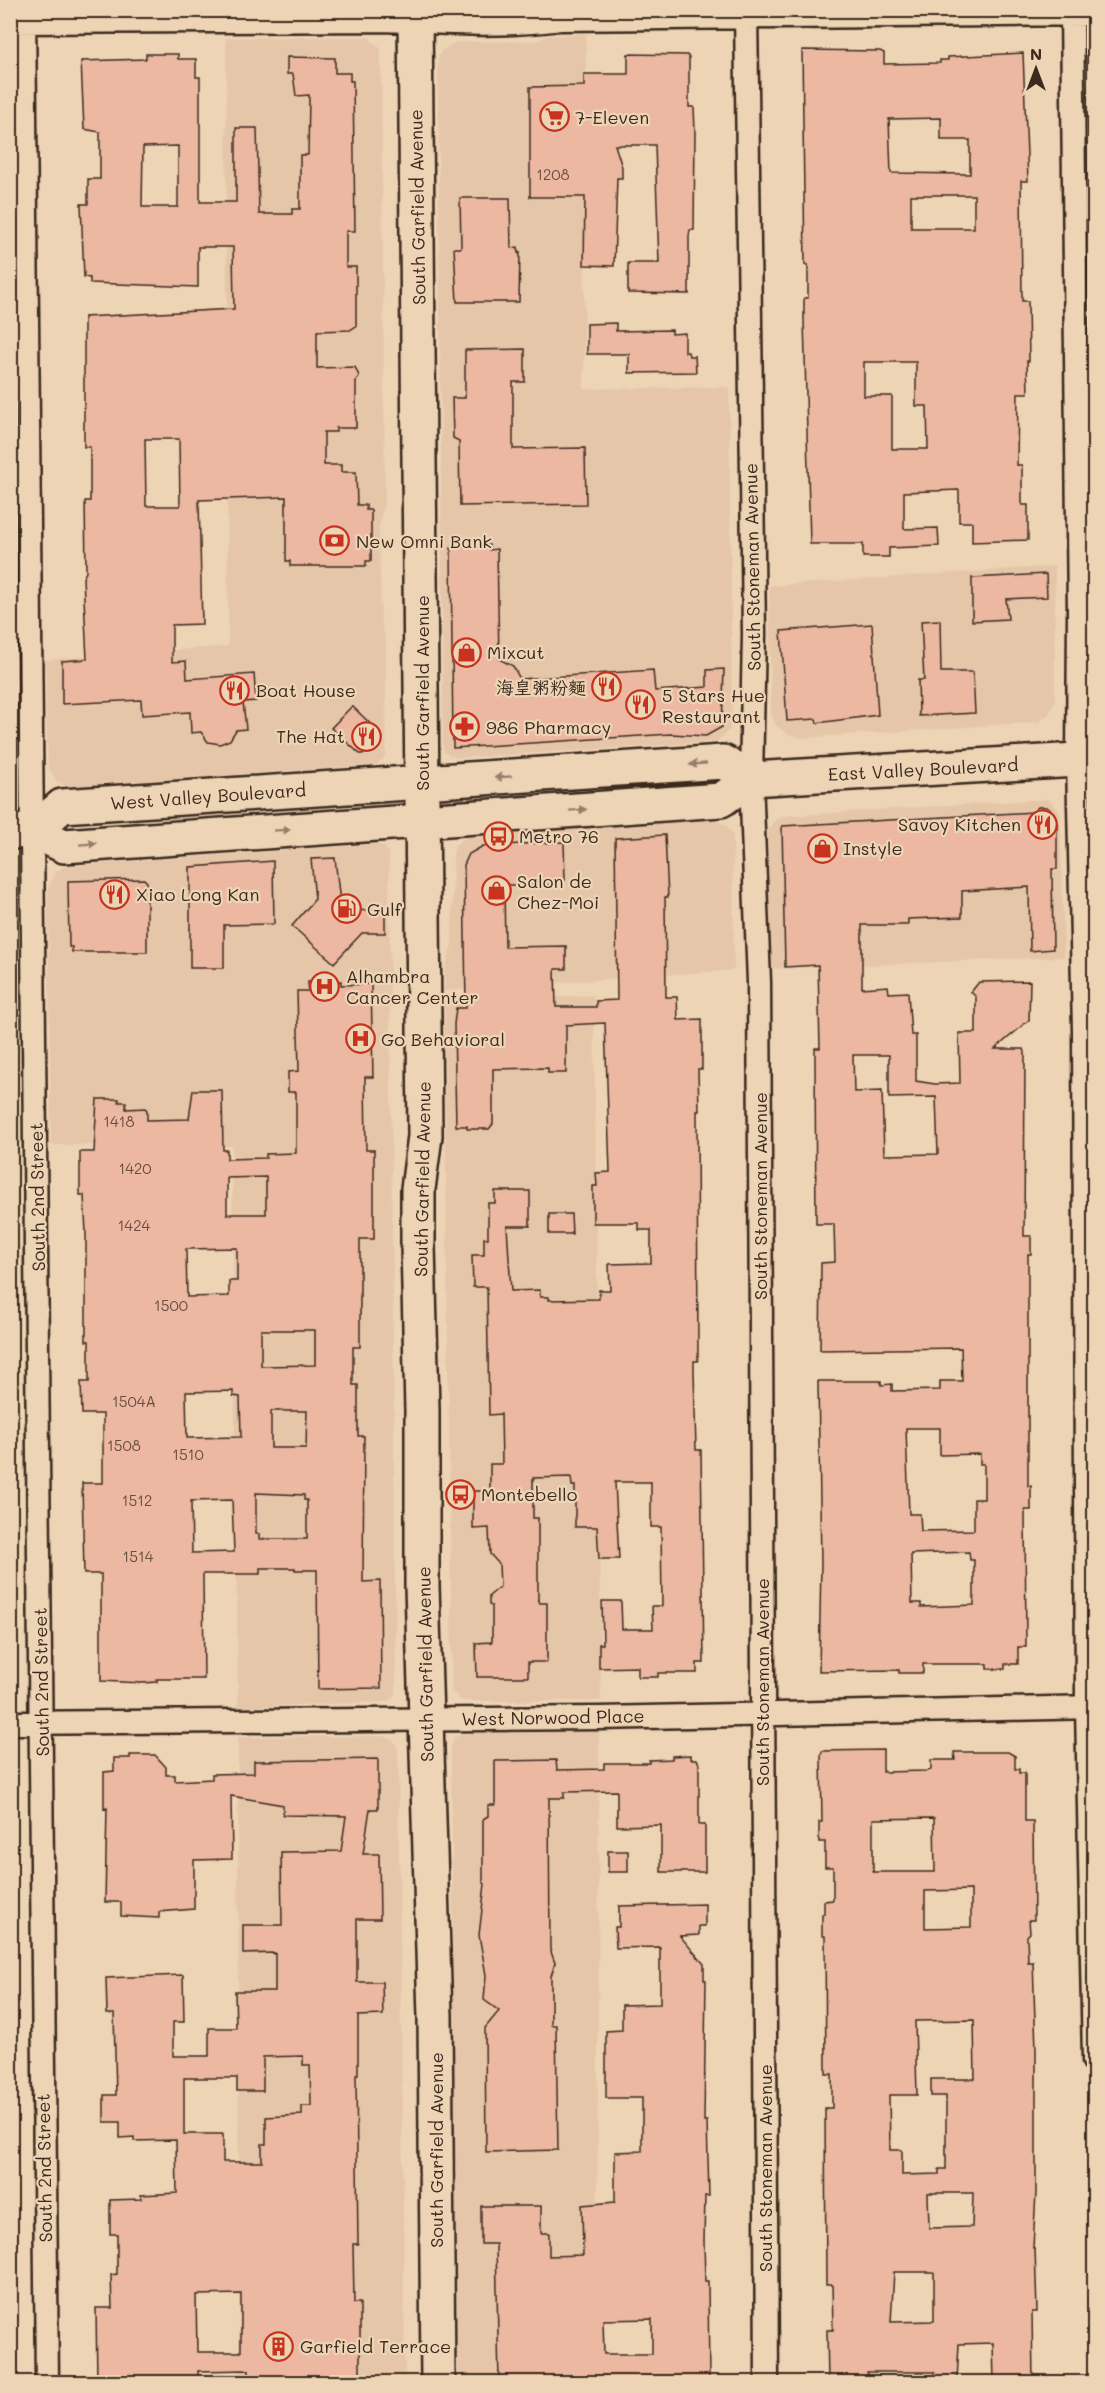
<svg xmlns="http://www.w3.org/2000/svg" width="1105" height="2393" font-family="Mali,'LXGW WenKai TC',sans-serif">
  <rect width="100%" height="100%" fill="#edd4b5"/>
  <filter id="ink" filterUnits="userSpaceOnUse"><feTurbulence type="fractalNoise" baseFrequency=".0167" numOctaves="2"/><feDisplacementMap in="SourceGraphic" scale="12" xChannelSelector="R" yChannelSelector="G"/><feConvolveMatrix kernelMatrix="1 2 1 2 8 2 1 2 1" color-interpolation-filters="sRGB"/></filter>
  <g filter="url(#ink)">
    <path fill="#e6c6a9" d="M586 34 584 389 729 387 732 721 730 730 716 742 457 758 444 752 443 744 438 59 441 51 456 42 536 41 547 36Z
      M368 37 381 49 385 497 379 527 381 623 386 642V756L376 765 67 786 57 782 48 767 45 660 228 646 226 38Z
      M1055 566V702L1049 714 1038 722 802 738 787 734 775 724 771 714 769 586Z
      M1048 799 1060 811 1064 957 768 969V831L774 821 783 816Z
      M715 820 726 825 733 835 734 970 444 991 445 969 452 944 453 855 455 846 461 840 469 836Z
      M378 844 385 847 389 855 396 1691 393 1698 386 1702 238 1707 232 1146 51 1145 48 888 56 872 65 866Z
      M11 886 13 894 16 1031H11Z
      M594 995 601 1701H462L452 1692 444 1004Z
      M599 1730 597 2382H458L451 1748 454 1738 461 1734Z
      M383 1736 393 1740 398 1748 405 2382H239L238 1737Z"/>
    <path fill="#edb8a2" stroke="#3b2a1e" stroke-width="1.5" fill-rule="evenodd" d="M802 50 880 51 884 53V64L940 63V60H948V57L1023 53 1028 181H1021L1022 301H1028L1029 361H1027L1028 393H1018L1017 465H1022V505H1028V540L972 542V522H959V490L904 492V529L938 528 939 546 889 548V557H863V544H810L804 320V298H808V265H805ZM941 118V140H970V174L891 173 889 119ZM911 195H974V228H911ZM864 362H916V406H927L928 449H892V396H864Z
      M146 54H178V59H196V77H200V202H236V128H257L259 214H292V209H300V155H308L309 95 296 96 293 74H287V57L335 58V73H350V81H353L355 231H346V267H356V326L350 330 317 331V368L355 367 359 376 356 381V428H336V432H324V465H341V472H356L357 505H366V510H371V561H366V566H290V561H286V497L199 500 202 624 172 625V662L186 661 187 679 254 674 256 701 243 702 246 729 236 730 230 740 220 744 208 742 201 732 191 733 190 712 142 715 141 700 62 704V661L87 659 83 578 86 572 85 501H90V447H84V317L234 309 233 247H198V287L90 283V278L84 277 81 204H88V179H100V132L84 129 81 61 146 59ZM178 146V207H142L143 147ZM145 439H179L180 506H146Z
      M628 54 687 55 689 58V107H694L695 132 694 230H690L689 236V294L628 293V263H659L655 145H615L622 167V178H617L614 266 584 265 585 197H530V87L584 86V74H628Z
      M460 198H510L511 248 518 247V253L520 252 519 302H457L454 248H461Z
      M616 323V331L672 330V334L685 333V352H688L689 356H695L696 372 629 373V354H587V324Z
      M525 349V382H513V449L585 448 586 504 460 506 459 441 453 438 452 398H465V350Z
      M489 545V550L497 549 499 659 513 666 520 679 653 670 655 691 707 687V670L724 669 722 727 706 736 671 734 453 748 451 548Z
      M1046 574 1047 597 1006 599 1008 619 972 621V578Z
      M940 620 941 672H973L975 713 919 716 918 680H924L921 621Z
      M872 624 878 715 817 723 816 719 787 721 781 631Z
      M352 706 380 733V743L370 753 360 754 331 728Z
      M1038 807H1047L1054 813V823H1057V869H1052L1053 949 1030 951 1029 887 962 891V917L908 919V925H862V988L888 986 889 993 908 992 911 1035H916V1081L935 1084 960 1083 959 1033H976V997L971 992 979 982 1030 981 1029 1020 995 1049H1024L1025 1052 1024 1236H1031V1254H1028V1486H1031V1510H1025L1026 1647H1018V1664H1005V1669H987V1664H923V1673H899V1670L819 1671 821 1562 818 1381H881V1385L892 1384V1391L940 1390V1381H962L961 1348 820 1350 821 1263 835 1262 834 1224H816L815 1061V1048H820L818 965 785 967 782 826 1034 812ZM853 1055H889V1098L936 1097 938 1154 884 1155 882 1091 854 1092ZM906 1428H940V1455L980 1454V1464H984V1499H974V1530L921 1531 920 1514H909ZM969 1552 970 1560H974V1605L921 1607V1603H912L911 1554Z
      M665 835 668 897H665L666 997H677L678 1020 702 1019V1069H698L699 1111H697L698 1361H694V1372L696 1450H701L704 1663H697V1673H658V1677H638V1667L599 1668V1644H603L602 1601H621L622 1629H653L652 1606H662L661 1527H651V1482H615L619 1559H599L597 1527H575V1486H572L571 1477 533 1478V1518H538V1599L540 1603H547V1662H528V1677H477L476 1643 492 1642V1606L489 1605V1596L500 1587 499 1564 490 1554 489 1528 473 1529V1491H490V1464H502L501 1414 489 1415 487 1287H473L472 1255H484V1238H488V1203H495V1191H530V1226H507L511 1291 540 1290V1297H549V1300L599 1299V1290H610L609 1264 651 1263V1230H639V1223H593V1186H597L596 1173 610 1172 605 1023 566 1025V1073H548V1068L493 1069V1124L489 1129H467V1126H456L454 1024 456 1008H466L464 865 469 854 483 846 564 842 565 880H552V885H504L505 947 566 946V969H555L556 1007H596V1001L617 1000 615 838Z
      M335 858 341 911 385 910V933H362L334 963 292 926 315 899 311 859Z
      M273 861 274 924 224 925V968H190V867Z
      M144 879 147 882V952H72V947H69L68 881Z
      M341 981V985L371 984 373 1077H365L366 1150H374V1239H360V1347H353V1385H358V1436H364L363 1582 380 1581 381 1688 318 1689 317 1570H295V1568H260V1574H203L204 1679H157V1682L142 1683 101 1681V1574H84L82 1483H103V1414H82L81 1382H89V1341H86V1233L84 1195H80V1152H94L97 1099H119V1102H126V1109L145 1108 147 1110V1120L189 1119 193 1090H222L223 1150H227V1159L266 1158V1154L296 1153V1092H288V1072L299 1071 297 991H308V982ZM266 1177V1214H227V1178ZM237 1248V1281H229V1296L187 1297 186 1249ZM261 1330H315V1365L261 1366ZM233 1391V1396L240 1397 241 1437 187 1438 186 1392ZM271 1411H307L306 1448H271ZM256 1493 304 1495V1500H307V1539H259V1534H256ZM232 1500 234 1552 192 1553 191 1501Z
      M549 1214H571L572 1234H549Z
      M883 1750V1772L927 1771 931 1770V1760H955L954 1752H1008L1015 1756V1769H1019V1773H1025V1821H1033L1034 1920H1029L1030 1933 1027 1936 1028 1962H1033L1036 2050V2192L1033 2248H1035L1037 2312H1032L1033 2382H994L993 2343 959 2344 957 2380H935V2372H867V2382H828L827 2330H833L832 2285H826L825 2108H832V2074H826L825 1936H822V1914H824V1901L833 1900V1867H825V1842H819V1822H822L821 1756 822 1751ZM934 1818 935 1872H873V1819ZM971 1890V1927L925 1928V1891ZM974 2020 975 2079H931V2096H946V2169H939V2174L902 2175V2150H890L889 2095H917L915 2021ZM928 2193H973L972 2227 929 2228ZM894 2272H934V2321L891 2322Z
      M130 1755H155L166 1767V1775H175V1781L212 1779V1774L254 1773V1761L378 1759V1809H370L363 1854H379L380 1919H357V1982H382L383 2015 358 2016V2074H356L358 2244H353L354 2303H360V2382H249V2370L198 2371V2382H97L96 2308H112L111 2275 117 2274V2234H110V2200L141 2199V2195L177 2193 176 2140 134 2141V2137L120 2138V2122H104V2095H116L114 2014H107L106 1978 183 1975 184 2022H173V2056H209V2028H236L235 1991H275V1953L243 1954V1925H282L281 1852 341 1851 346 1816 283 1815V1805L231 1796 232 1859 194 1860V1909L159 1912V1918L121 1916V1902H105L107 1808 104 1809V1772L114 1771V1758H130ZM303 2056V2065H310L311 2106H302V2115L266 2117V2144H262V2162H223V2134H184V2078H237V2091H263V2057ZM241 2294V2352H197L196 2295Z
      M691 1755V1759H697L699 1764V1825H705V1872H661V1825L617 1826V1791L564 1792V1798H549L550 1949 555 1963 551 1976V2025H556L558 2150 486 2152 485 2028 499 2011 484 2000 486 1975 479 1935 485 1884 483 1882V1819L488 1816V1805H495V1761L556 1760 557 1770 604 1769V1763H649V1760L672 1759V1756Z
      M608 1851H628V1872H608Z
      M705 1904V1926H699V1935L680 1936 704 1964V1980H706L704 2121H707L709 2196H705L704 2241 705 2281H708L709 2382 608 2381V2377H570V2382H499L496 2244H481V2206H541V2233H549V2256L583 2255 582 2205 615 2202V2152L642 2151V2098H606V2031L622 2030V2005L660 2004V1947L616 1948 615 1927H619V1906ZM652 2319V2354H604L603 2320Z"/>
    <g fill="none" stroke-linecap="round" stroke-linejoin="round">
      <defs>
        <path id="street" d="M24 10 47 2382
          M746 10 754 634 751 779 759 982 767 2382
          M1072 10 1079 613 1078 760 1084 1031 1087 1707 1094 2061
          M10 22 384 20C442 23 502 27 560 19L1094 14
          M10 1723 600 1718 1094 1707"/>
        <path id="secondary" d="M415 10 425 1136 418 1189V1245L422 1410V1586L435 2017 438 2382"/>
        <path id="primary" d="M33 831 62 806 723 762 751 779
          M10 832 33 831 64 846 721 800 751 779 1094 759"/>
      </defs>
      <use href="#street" stroke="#3b2a1e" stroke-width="27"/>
      <use href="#secondary" stroke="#3b2a1e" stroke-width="38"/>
      <use href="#primary" stroke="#3b2a1e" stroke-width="38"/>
      <use href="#street" stroke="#edd4b5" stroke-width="22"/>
      <use href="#secondary" stroke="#edd4b5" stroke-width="33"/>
      <use href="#primary" stroke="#edd4b5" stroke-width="33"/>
    </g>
    <defs><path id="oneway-solid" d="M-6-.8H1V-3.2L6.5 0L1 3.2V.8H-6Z" transform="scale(1.5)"/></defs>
    <g fill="#947f6a">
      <use href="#oneway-solid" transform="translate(698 764) rotate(176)"/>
      <use href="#oneway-solid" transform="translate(503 777) rotate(176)"/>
      <use href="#oneway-solid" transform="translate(578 810) rotate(-4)"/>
      <use href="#oneway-solid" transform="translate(282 830) rotate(-4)"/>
      <use href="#oneway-solid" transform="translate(88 844) rotate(-4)"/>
    </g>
  </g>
  <defs>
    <symbol id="supermarket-ring" viewBox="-11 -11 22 22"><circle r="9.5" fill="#edd4b5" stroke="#c8321e" stroke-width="1.5"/><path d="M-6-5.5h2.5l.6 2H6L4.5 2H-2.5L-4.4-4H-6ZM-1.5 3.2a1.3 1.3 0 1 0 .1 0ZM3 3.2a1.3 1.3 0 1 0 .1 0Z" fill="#c8321e"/></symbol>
    <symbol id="bank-ring" viewBox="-11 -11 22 22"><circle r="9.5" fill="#edd4b5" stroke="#c8321e" stroke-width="1.5"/><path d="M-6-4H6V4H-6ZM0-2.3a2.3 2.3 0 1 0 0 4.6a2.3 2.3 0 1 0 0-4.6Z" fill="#c8321e"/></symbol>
    <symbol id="shop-ring" viewBox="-11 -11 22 22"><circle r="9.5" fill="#edd4b5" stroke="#c8321e" stroke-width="1.5"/><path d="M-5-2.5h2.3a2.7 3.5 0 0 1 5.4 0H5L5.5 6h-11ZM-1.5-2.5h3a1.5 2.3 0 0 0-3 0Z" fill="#c8321e"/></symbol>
    <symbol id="restaurant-ring" viewBox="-11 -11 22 22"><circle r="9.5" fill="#edd4b5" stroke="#c8321e" stroke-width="1.5"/><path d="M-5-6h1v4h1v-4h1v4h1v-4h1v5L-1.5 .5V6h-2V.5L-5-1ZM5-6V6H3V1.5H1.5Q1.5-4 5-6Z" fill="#c8321e"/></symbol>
    <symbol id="pharmacy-ring" viewBox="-11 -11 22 22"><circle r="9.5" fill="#edd4b5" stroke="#c8321e" stroke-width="1.5"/><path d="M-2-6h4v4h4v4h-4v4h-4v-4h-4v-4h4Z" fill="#c8321e"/></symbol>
    <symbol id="bus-ring" viewBox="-11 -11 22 22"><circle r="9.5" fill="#edd4b5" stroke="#c8321e" stroke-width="1.5"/><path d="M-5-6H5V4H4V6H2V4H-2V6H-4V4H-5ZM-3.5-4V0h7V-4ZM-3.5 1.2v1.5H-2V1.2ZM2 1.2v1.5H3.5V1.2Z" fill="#c8321e"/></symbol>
    <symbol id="fuel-ring" viewBox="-11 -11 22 22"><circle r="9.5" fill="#edd4b5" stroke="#c8321e" stroke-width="1.5"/><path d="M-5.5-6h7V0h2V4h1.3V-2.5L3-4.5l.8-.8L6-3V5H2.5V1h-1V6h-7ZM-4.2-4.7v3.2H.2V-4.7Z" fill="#c8321e"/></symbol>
    <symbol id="hospital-ring" viewBox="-11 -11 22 22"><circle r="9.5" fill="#edd4b5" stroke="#c8321e" stroke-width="1.5"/><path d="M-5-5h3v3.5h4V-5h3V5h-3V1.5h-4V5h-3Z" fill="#c8321e"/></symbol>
    <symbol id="building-ring" viewBox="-11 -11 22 22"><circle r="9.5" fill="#edd4b5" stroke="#c8321e" stroke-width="1.5"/><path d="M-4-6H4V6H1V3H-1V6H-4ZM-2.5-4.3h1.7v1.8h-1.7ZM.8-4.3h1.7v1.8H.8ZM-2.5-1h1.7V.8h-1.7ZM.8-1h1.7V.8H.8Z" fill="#c8321e"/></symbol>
  </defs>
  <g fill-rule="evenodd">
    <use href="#supermarket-ring" x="538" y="100" width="33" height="33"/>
    <use href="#bank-ring" x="318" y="524" width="33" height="33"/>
    <use href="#shop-ring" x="450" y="636" width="33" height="33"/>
    <use href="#restaurant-ring" x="590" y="670" width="33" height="33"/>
    <use href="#restaurant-ring" x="218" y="674" width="33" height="33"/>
    <use href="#restaurant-ring" x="624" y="688" width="33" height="33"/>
    <use href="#pharmacy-ring" x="448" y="710" width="33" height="33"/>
    <use href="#restaurant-ring" x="350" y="720" width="33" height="33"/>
    <use href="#restaurant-ring" x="1026" y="808" width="33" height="33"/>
    <use href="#bus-ring" x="482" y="820" width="33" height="33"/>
    <use href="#shop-ring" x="806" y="832" width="33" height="33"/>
    <use href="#shop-ring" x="480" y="874" width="33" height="33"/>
    <use href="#restaurant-ring" x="98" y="878" width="33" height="33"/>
    <use href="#fuel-ring" x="330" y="892" width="33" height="33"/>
    <use href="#hospital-ring" x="308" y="970" width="33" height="33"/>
    <use href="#hospital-ring" x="344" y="1022" width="33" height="33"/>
    <use href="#bus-ring" x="444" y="1478" width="33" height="33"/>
    <use href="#building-ring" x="262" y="2330" width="33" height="33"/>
  </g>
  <g text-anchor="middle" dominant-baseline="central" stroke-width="4.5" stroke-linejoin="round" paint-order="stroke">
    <g font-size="15" fill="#684e3f">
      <text x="553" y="174">1208</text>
      <text x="119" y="1121">1418</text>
      <text x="135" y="1168">1420</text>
      <text x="134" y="1225">1424</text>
      <text x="171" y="1305">1500</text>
      <text x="134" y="1401">1504A</text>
      <text x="124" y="1445">1508</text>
      <text x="188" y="1454">1510</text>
      <text x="137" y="1500">1512</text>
      <text x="138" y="1556">1514</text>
    </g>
    <g font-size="18" fill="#3b2a1e" stroke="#edd4b5" text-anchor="start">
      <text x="575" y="117">7-Eleven</text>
      <text x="356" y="541">New Omni Bank</text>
      <text x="487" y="652">Mixcut</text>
      <text x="586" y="687" text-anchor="end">海皇粥粉麵</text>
      <text x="256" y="690">Boat House</text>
      <text x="662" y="695">5 Stars Hue<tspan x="662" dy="21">Restaurant</tspan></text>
      <text x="486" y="727">986 Pharmacy</text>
      <text x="345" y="736" text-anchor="end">The Hat</text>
      <text x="1021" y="824" text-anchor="end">Savoy Kitchen</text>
      <text x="519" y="836">Metro 76</text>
      <text x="843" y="848">Instyle</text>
      <text x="517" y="881">Salon de<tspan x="517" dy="21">Chez-Moi</tspan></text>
      <text x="136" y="894">Xiao Long Kan</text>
      <text x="367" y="909">Gulf</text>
      <text x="346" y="976">Alhambra<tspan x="346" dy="21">Cancer Center</tspan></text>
      <text x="381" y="1039">Go Behavioral</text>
      <text x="481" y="1494">Montebello</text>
      <text x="300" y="2346">Garfield Terrace</text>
    </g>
    <g font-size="18" fill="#3b2a1e" stroke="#edd4b5">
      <text transform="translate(417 207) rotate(-91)">South Garfield Avenue</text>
      <text transform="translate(752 567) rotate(-91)">South Stoneman Avenue</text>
      <text transform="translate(422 693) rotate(-90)">South Garfield Avenue</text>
      <text transform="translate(923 769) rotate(-3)">East Valley Boulevard</text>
      <text transform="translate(208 796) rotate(-4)">West Valley Boulevard</text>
      <text transform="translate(422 1179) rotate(-89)">South Garfield Avenue</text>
      <text transform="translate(760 1196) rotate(-90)">South Stoneman Avenue</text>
      <text transform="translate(37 1197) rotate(-91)">South 2nd Street</text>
      <text transform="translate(425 1664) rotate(-91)">South Garfield Avenue</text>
      <text transform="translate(41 1682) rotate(-91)">South 2nd Street</text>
      <text transform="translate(762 1682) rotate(-90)">South Stoneman Avenue</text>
      <text transform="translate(553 1717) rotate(-1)">West Norwood Place</text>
      <text transform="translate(436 2150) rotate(-90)">South Garfield Avenue</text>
      <text transform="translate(44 2168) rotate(-91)">South 2nd Street</text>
      <text transform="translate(765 2168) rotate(-90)">South Stoneman Avenue</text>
    </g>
  </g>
  <rect width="1105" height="2393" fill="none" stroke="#edd4b5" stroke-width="36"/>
  <rect x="18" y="18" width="1069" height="2357" fill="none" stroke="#3b2a1e" stroke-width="2" filter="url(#ink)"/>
  <g transform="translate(1036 69)" stroke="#edd4b5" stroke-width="4.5" paint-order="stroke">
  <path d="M0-4.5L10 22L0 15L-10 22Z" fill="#3b2a1e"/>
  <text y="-9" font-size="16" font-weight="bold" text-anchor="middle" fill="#3b2a1e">N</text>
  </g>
</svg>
